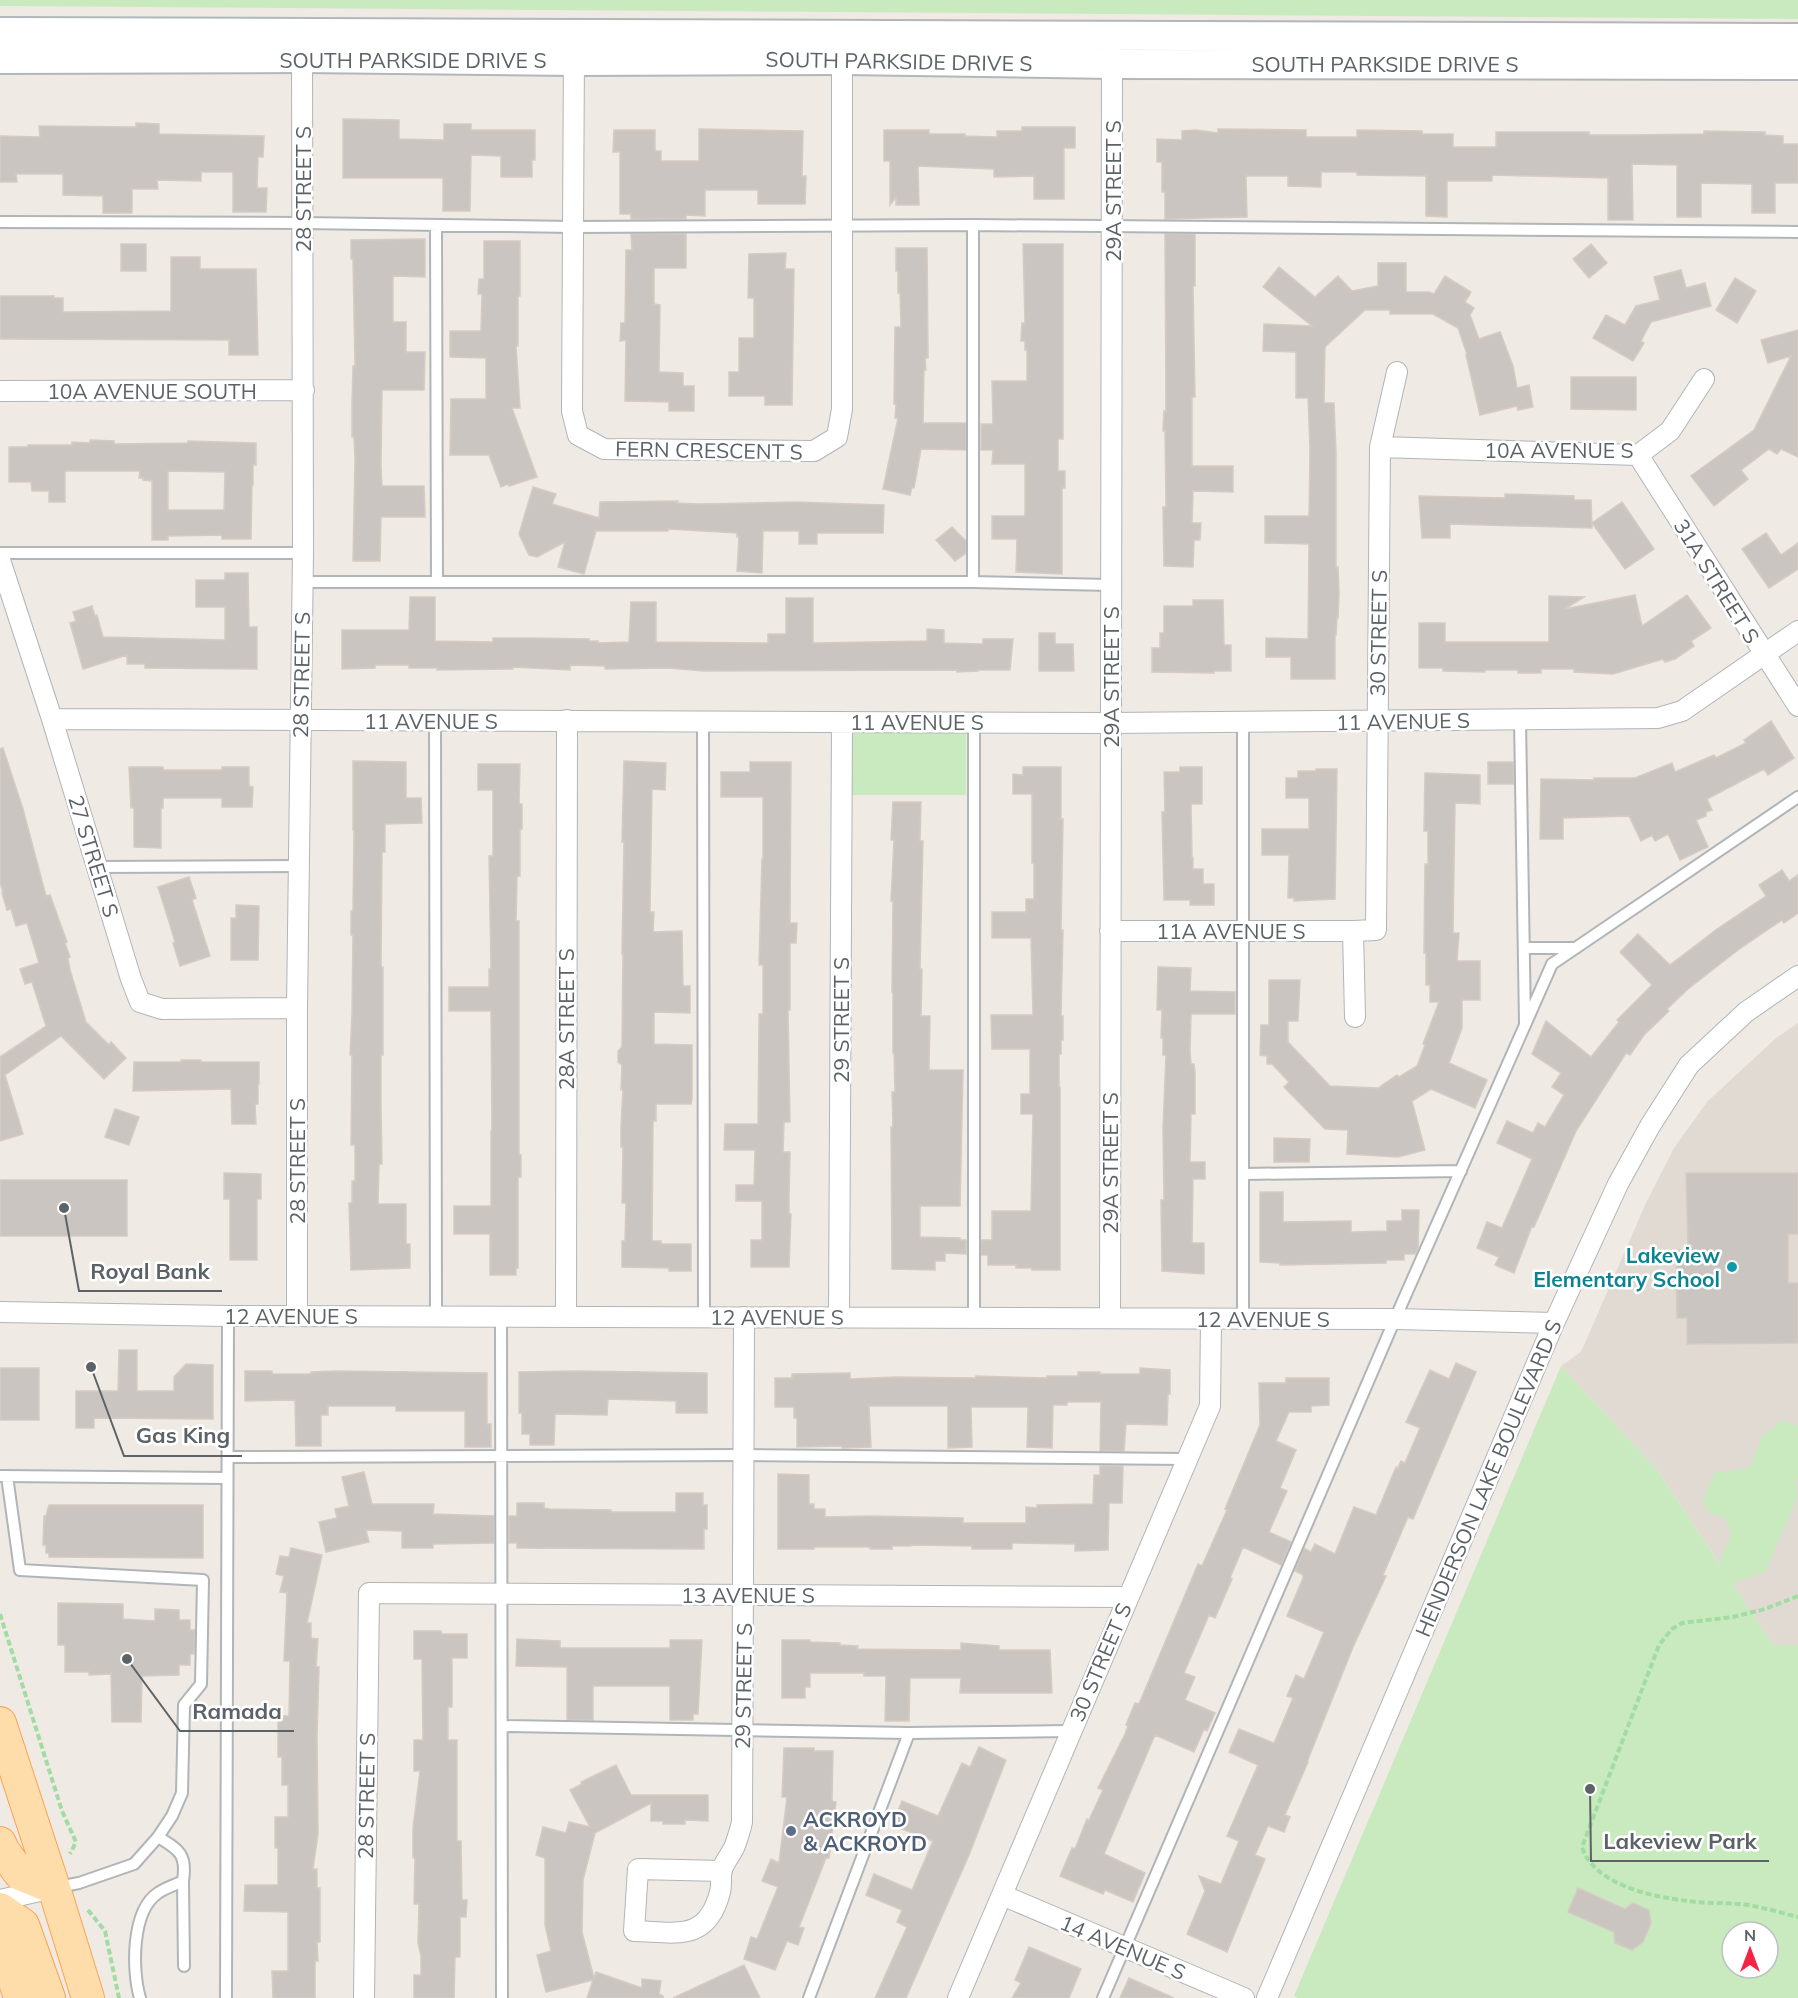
<svg xmlns="http://www.w3.org/2000/svg" width="1798" height="1998" font-family="Mulish,sans-serif">
  <rect width="100%" height="100%" fill="#f0eae4"/>
  <path fill="#e0dad3" d="M1798 1023V1645H1773L1658 1471 1561 1366 1581 1352 1646 1203 1674 1148 1707 1102 1776 1038Z"/>
  <path fill="#c9e9bf" fill-rule="evenodd" d="M0 0H1798V19L0 6Z
    M842 722 966 723V795H842Z
    M1561 1366 1658 1471 1720 1565V1560L1731 1534 1725 1518 1708 1513 1703 1500 1715 1472 1749 1468 1763 1435 1784 1420 1798 1426V1477L1796 1481 1797 1498 1765 1572 1732 1583 1773 1645H1798V1998H1298L1294 1996ZM1732 1932H1768V1968H1732Z"/>
  <path fill="#cbc5c1" stroke="#d5cbc2" stroke-width="1.5" fill-rule="evenodd" d="M343 119 399 120V139L444 140V124H471V130H535V160H532V177H501V156L471 155 470 211H443V178H343Z
    M136 123 159 124V134L264 136 263 157H258L257 188H267L266 212H233V172H201V181L157 180 158 189H132V213H103V196L63 195V174H16L17 182H0V136L40 137 39 126 136 127Z
    M1022 127H1075V148H1064V199H1034V176L994 177V169L918 166 919 205H896V197L890 205V161H884V130H929V134H965V136L997 137V131H1022Z
    M699 129 803 131 802 176H806L805 204H758V190H705V216L686 215V219H631V214H620V152H613L614 130H655V151H661V161H699Z
    M1218 129 1306 130V137H1357V130L1422 131V134H1453V147H1496V132H1589V135H1629L1704 134V131L1765 132V135L1783 136V144H1798V183H1775V213H1752V184L1701 183V217H1677V165L1632 164 1633 220H1608V178L1492 175V181H1447V217L1426 216V176L1357 175V172H1321V187L1288 186V176H1246L1247 217 1165 219V192H1162V162H1157V139L1182 140V131L1196 130 1218 133Z
    M631 234H686V268H654V304L660 305 659 372 683 373V386H694V411H669V402L625 401 626 340 620 341 621 323H625L626 250H632Z
    M1165 234H1195V286H1193L1195 397H1192V466H1233V492L1193 491 1192 523H1201L1200 540H1194L1193 567 1164 566 1163 507H1166L1165 431H1163L1164 411H1166Z
    M425 239V277L393 276V322H406V352H425L424 390H382L381 465 382 486H424L425 517H381L380 561H353L355 459 354 437H352V405L353 366H355L353 259H351V240Z
    M484 241H520V296H518V346H516L520 408H512L537 477 509 486 508 484 501 487 489 455H450L451 399H486V358L450 357V331H481L482 294H478L479 279H484Z
    M121 244H146V271H121Z
    M1023 244H1063V439H1058V471H1065V488H1062V574L1016 572 1017 539H992V516H1025V464H992L993 450H981V424H993L992 381H1027V350H1025V341H1021L1022 323H1025Z
    M1591 244 1607 263 1589 278 1573 259Z
    M896 248H927L928 358H925L926 370H924L923 423H966V450L921 449 914 488 912 487 910 495 883 489 898 418H895L896 404H894L895 327H901L900 293H898V271H896Z
    M786 253 785 269H794L792 405H765V396H729V372H739V338H754V298H748L749 254Z
    M171 257H200V269H256L258 355H229V340L0 339V296H54L53 298H63V312L171 311Z
    M1378 263H1406V292H1429L1434 294 1445 276 1471 292 1465 302 1474 308 1470 315 1479 339 1500 332 1513 366 1517 388 1529 385 1533 407 1518 410 1517 406 1480 415 1466 355 1467 354 1458 328 1433 314H1390V310H1365L1325 347 1324 403H1334L1336 454V567H1338L1339 593 1338 618H1337L1336 635H1335V679H1291V657H1266V638L1308 639 1309 544 1265 543V516H1309L1310 448 1308 398H1296V352L1263 351 1264 324 1312 326 1263 287 1279 267 1315 297 1338 276 1352 291 1378 286Z
    M1681 270 1686 288 1705 283 1711 306 1651 322 1641 341 1644 343 1633 361 1593 338 1606 315 1625 325 1636 306 1660 300 1654 277Z
    M1735 278 1756 291 1737 323 1716 310Z
    M1798 330V457L1781 449 1777 454 1769 449 1741 470 1748 479 1714 506 1691 476 1754 430 1791 356 1768 363 1761 340Z
    M1571 377H1636V410L1571 409Z
    M90 440 114 441V444L188 443V441L256 443V465H253V485H252L251 539H222V535L168 536V540H152V481L143 480V478H139L140 471H65V502H49V491H32L31 482H9V447H28V445H72V442L90 443ZM168 471 225 472 224 510H168Z
    M533 487 556 494 552 504 599 518 600 502 678 501 677 503 700 504 795 502 884 505 883 533H817V544H799V531H763L762 573 737 571 739 537H737V533L668 529V531H596L584 574 558 567 565 542 537 557 529 555 519 534Z
    M1505 494 1574 496V500H1591L1592 528 1450 524V538H1422L1419 496 1505 498Z
    M1622 502 1654 549 1625 569 1592 523Z
    M952 527 966 541V553L955 561 936 540Z
    M1766 533 1781 555 1798 543V569L1769 588 1742 549Z
    M225 573H248L249 627H257V669L145 668V664H127V655L83 669 70 623 76 621 73 612 92 606 95 616 97 615 103 637 225 640V607H196V580H225Z
    M1635 595 1642 626 1687 595 1711 628 1691 641 1694 646 1675 659 1665 662 1663 659 1613 674 1574 672V669H1541V673H1518V670H1485V672L1443 671V668H1419V623H1445V642H1549V596L1584 597 1565 609Z
    M410 597H435V641L493 642V638H529L589 639V641H598V643L629 642 631 602H656V642L768 643V634H786V598H813V643L927 641V629L944 630V643L983 644V639H1013L1010 670H978V671L957 672V670L705 671 667 668 605 669V666L570 665V670L513 667V669L437 670 438 668H409V665H375V668L342 669V630H409Z
    M1193 600H1223L1224 645H1231V671H1214V673L1152 672V648H1160V633H1164V606H1193Z
    M1039 633H1055V644H1073L1074 671H1039Z
    M1771 721 1794 758 1768 775 1764 769 1707 799 1712 810 1706 812V816L1696 820 1708 847 1680 860 1668 834 1655 841 1652 835 1641 841 1629 816 1563 818V839H1540L1541 779 1594 780V778H1635L1672 763 1675 772 1714 755 1716 758 1746 743 1744 740Z
    M3 748 23 809 46 896 50 895 67 942 65 943 70 957 68 958 70 970 86 1022 109 1045 111 1042 126 1058 104 1079 61 1036 5 1075 23 1134 0 1141V1057L46 1026 32 982 25 984 20 969 39 963 27 923 16 926 11 909 7 910 2 893H3L0 882V749Z
    M353 761 406 762V798H421L422 823 385 824V852H382L381 967H383V1055H381V1108L382 1164H379L378 1204H406V1244H410V1268L351 1270 349 1203H352V1181H355V1145H351L352 1055H350L352 1014 353 935H351V911H353L354 830H353Z
    M624 761 666 763 665 790 652 789 650 912H654L653 932 682 931 683 986H690V1013L654 1012V1044L692 1045V1099L691 1104H656V1121H653L652 1241H661V1244H691V1271H669V1268L622 1267V1241H625L626 1203H622L623 1147H621V1126L623 1090H621L622 1065 618 1062V1051L622 1047 623 954H622L624 842H622Z
    M750 762H791L790 923H797L796 943H790V1010H788L790 1122H784L783 1152H790L789 1199V1214H791L789 1267H751V1240H762V1201H736V1185H754L755 1150H724L725 1124H758L759 1025V1014H763V965H759L762 859H763V797H721V772H750Z
    M1488 762H1513L1514 784H1488Z
    M478 764H520L519 804H522V829H520V876H517L516 921H519V1155H521V1177H518V1268H516V1275H490V1234H454V1206H491V1131H492L491 1011H449V987H489V969H491L489 856H493V790H478Z
    M129 767H163V770H222V767H249V786L253 787 252 807H222V798H163V808H161V848L134 847V808H131Z
    M1023 767H1061V819H1063L1061 930H1063L1061 1016H1063V1040H1061V1054H1059V1087H1060V1270H1032V1268H1016V1265H988V1255H981V1240H992V1211H1031L1033 1114H1021V1094H1030V1049H992L991 1015H1033L1031 938H992V912H1026V899H1034V863H1032V794H1013V774L1023 775Z
    M1180 767H1202V804H1191L1192 858H1193V869H1203V884H1214V905H1190V900H1164L1162 812H1165L1164 772H1180Z
    M1316 769H1337L1335 899 1294 901V898H1288L1289 855H1262V829H1309V798H1286V778H1298V771H1316Z
    M1425 773 1480 775V804L1455 803 1453 933H1459L1457 961H1480V1000H1462V1028L1449 1063 1487 1080 1475 1108 1431 1089 1412 1101 1425 1150 1398 1157 1347 1154 1348 1130 1325 1129 1284 1087 1289 1082 1272 1064H1267V1056L1260 1055 1261 1025H1269V980H1300L1298 1021H1288V1042L1330 1086 1378 1088 1397 1075 1399 1077 1417 1066 1425 1045 1423 1044 1439 1002H1430V985H1426V953H1424L1425 864H1428V831H1424Z
    M893 802H921L920 841H923L920 969H922L921 1016H930L929 1070H963L960 1206H920V1237L960 1238V1240H966V1254L945 1253V1261H935V1270L892 1269 891 1127H893L892 1092H895L894 1053H893V992H892L893 901H891L894 840H891Z
    M1782 870 1789 881 1798 875V913L1784 923 1782 920 1738 950 1688 989 1667 1009 1669 1011 1644 1035 1630 1055 1626 1053 1576 1131 1534 1227 1532 1226 1514 1273 1495 1265 1499 1257 1477 1248 1487 1222 1502 1228 1532 1159 1497 1143 1507 1121 1533 1133 1538 1123 1545 1127 1564 1095 1552 1087 1561 1073 1532 1054 1546 1021 1591 1057 1619 1022 1617 1020 1652 985 1620 952 1638 934 1670 965 1717 929 1766 896 1759 885Z
    M189 877 196 898 192 900 210 956 180 966 173 943 175 942 170 925 158 887Z
    M236 905 259 906 258 960H231V918H236Z
    M1158 967 1191 968 1190 991 1235 992V1014H1191L1190 1052 1191 1064H1194L1195 1072V1114H1191L1190 1162H1205V1179H1193L1192 1243H1204V1274L1162 1271 1161 1200H1164L1163 1128 1166 1055H1163V1038H1161L1162 1010H1157Z
    M181 1060H201V1062H259V1084H258V1104H255L256 1124H232L231 1089 133 1091 134 1062H181Z
    M115 1109 139 1117 129 1145 105 1137Z
    M1274 1138 1310 1139 1309 1162H1274Z
    M224 1173 261 1174V1199H257V1260H230V1199H224Z
    M1686 1173H1798V1234H1788V1283H1798V1343L1687 1344V1318H1677L1676 1250H1688Z
    M0 1180H127V1236H0Z
    M1260 1192H1283V1222L1351 1221V1232L1387 1231V1221H1402V1210H1419L1418 1248 1415 1254H1404V1260H1386V1263L1280 1265V1263L1260 1262Z
    M119 1350H137V1391H174V1377L186 1364 213 1365V1419L94 1418V1428H76V1391H118Z
    M1456 1363 1476 1372 1413 1519 1408 1517 1383 1575 1386 1576 1353 1647 1307 1762H1308L1285 1815 1290 1817 1284 1832 1268 1826 1255 1855 1265 1859 1227 1952 1187 1934 1205 1891 1199 1876 1221 1884 1239 1841 1227 1836 1258 1765 1229 1752 1239 1729 1274 1743 1293 1698 1287 1696 1296 1675 1304 1679 1324 1632 1287 1616 1303 1578V1575L1295 1571 1304 1548 1311 1552 1315 1544 1335 1554 1354 1507 1376 1515 1396 1467 1398 1468 1401 1461 1405 1463 1420 1428 1406 1422 1430 1370 1449 1379Z
    M0 1368H39V1420H0Z
    M1140 1368 1170 1370V1394H1168L1167 1425 1126 1424 1124 1451H1100L1101 1402H1067V1405H1053L1052 1448 1027 1447 1028 1407H971L972 1447 948 1448V1406H869L871 1447 845 1448H842V1446L797 1447V1418H794V1407H775V1378H792V1374L850 1373V1379L895 1377 976 1378V1376L1047 1378V1376H1078V1372H1100V1374H1140Z
    M245 1371H272V1374H311V1372L336 1371 487 1373V1424H491V1447H465V1411H396V1406H328V1415H321V1446H296L295 1400 245 1401Z
    M578 1371 707 1373V1413H676V1401L608 1399 607 1415 555 1414 554 1445H530V1434H522V1413H519V1372Z
    M1286 1378H1329V1405L1311 1406V1412H1289L1276 1441 1296 1450 1280 1488 1287 1491 1269 1532 1291 1542 1281 1565 1243 1547 1230 1578 1232 1579 1215 1618 1209 1615 1184 1673 1195 1677 1185 1700 1215 1713 1207 1731 1204 1729 1194 1752 1155 1735 1104 1854 1145 1873 1133 1902 1105 1890 1103 1894 1060 1876 1072 1848 1075 1849 1087 1819 1089 1820 1103 1790 1098 1788 1125 1734 1128 1726 1126 1725 1135 1703 1139 1704 1198 1564 1202 1566 1227 1510 1225 1509 1260 1425 1259 1383H1286Z
    M1100 1466H1123L1122 1503H1109L1108 1550 1075 1551V1544L1012 1543V1549H972V1546L911 1545V1546H892V1549H870V1547H814V1549H778V1474L809 1475V1504H814V1509H825V1517L870 1516 963 1518V1523H1026V1507L1037 1508V1505L1093 1504 1094 1475H1100Z
    M364 1472 372 1504H434L433 1514 494 1516V1543L433 1544V1548H402V1531L366 1530 369 1542 326 1552 319 1522 337 1518 335 1509 349 1506 342 1477Z
    M676 1493H703V1505H707V1529H704V1549L517 1548V1543H509V1516H517V1503H544V1508L550 1509 611 1510V1512H676Z
    M49 1505H203V1558L49 1557V1553H46V1545H43L44 1516H46Z
    M291 1548 322 1555 307 1623H311V1638L318 1639 316 1667H319L317 1735 318 1834 313 1869H317V1888H320V1942H317L318 1961H315V1998H273L272 1971H288V1912L244 1911 245 1885H278V1848H275V1817H288V1785H282V1757H278V1716H289L290 1661H284L287 1593 280 1592 284 1576 276 1574 280 1556 289 1557Z
    M58 1603 123 1604V1619L155 1621V1609L179 1610V1620H190V1630H195L194 1654H190V1665H179V1675L142 1676 141 1722H112L111 1674 89 1675V1672H65V1645H58Z
    M414 1631H441L442 1634H467V1658H452V1707H448V1740H457V1841H461L462 1900H467L466 1917H460V1957H455L454 1998H414V1975H421V1956L418 1943 419 1904H414L415 1858H413V1828L420 1771H414V1740H423L422 1659H414Z
    M517 1639 560 1641V1648H670V1640H702L698 1714H693V1720H670V1686H593V1720H567V1667L516 1666Z
    M782 1640H810V1642L840 1643V1645L858 1646 857 1649 961 1650V1643L999 1646V1650H1050L1052 1693H960L961 1678H910L909 1721H885L886 1676H864V1673H810V1687H805V1698H782Z
    M979 1747 1006 1760 969 1855 906 1998H875L907 1927 897 1922 902 1910 866 1895 874 1874 912 1890 933 1841 892 1825 902 1801 938 1816 962 1763 970 1767Z
    M784 1748H814V1751H833L832 1801 836 1802 829 1858H826L799 1927 804 1928 798 1945 787 1941 775 1970 744 1959 751 1937 757 1939 778 1887 762 1881 771 1859 779 1863 787 1797H782Z
    M616 1765 631 1795H708V1821L685 1820V1824H663V1821H651V1803L595 1833 583 1880 582 1932 594 1978 596 1972 642 1988V1979L661 1981 659 1994 663 1996V1998H587L593 1980 546 1992 537 1955 551 1951 545 1925V1858L536 1855 543 1827 566 1833 569 1822 590 1827 570 1790 582 1784 581 1782Z
    M1578 1888 1625 1909 1633 1903 1649 1910 1651 1923 1643 1942 1632 1950 1615 1943 1614 1932 1568 1912Z
    M1029 1947 1081 1969 1069 1998H1012L1021 1983 1015 1980Z
    M744 1965 760 1998H673Z
    M1129 1978 1174 1998H1120Z"/>
  <g fill="none" stroke-linecap="round" stroke-linejoin="round">
    <defs>
      <path id="service" d="M0 222 303 223 573 227 973 225 1798 232
        M436 226 437 582
        M0 553H303
        M303 582H973L1111 585
        M973 582V225
        M435 720 436 1317
        M1520 720 1525 1023
        M703 721 704 1317
        M974 723V1318
        M1243 723V1319
        M97 867 299 866
        M1524 948H1576
        M1243 1174 1461 1171
        M501 1317 502 1998
        M228 1457 744 1455 1187 1459
        M0 1476 227 1478
        M7 1476 20 1570 203 1580 201 1684 184 1705 182 1793 172 1816 158 1837 134 1864 79 1883 58 1887
        M502 1726 909 1733 1071 1731
        M158 1837C180 1850 187 1855 183 1881L184 1966
        M140 1998C132 1971 131 1911 158 1893 165 1888 175 1885 183 1881
        M226 1998 228 1316
        M809 1998 909 1733
        M1103 1998 1395 1319 1552 964 1798 797"/>
      <path id="minor" d="M574 49 572 411 578 435 604 449 814 451 837 437 842 409V49
        M0 391 304 390
        M1380 447 1638 455 1670 431 1704 379
        M1638 455 1798 706
        M0 560 52 719 131 979 140 1002 162 1009 297 1008
        M52 719 1111 723 1658 718 1682 711 1798 631
        M1110 931H1353
        M1355 1017 1353 931 1376 930 1380 447 1397 372
        M0 1312 228 1316 1395 1319 1554 1323
        M297 1316V1008L303 553 302 45
        M566 1317 567 720
        M839 1318 842 722
        M1110 1318 1112 52
        M722 1871 638 1869 634 1931C675 1932 707 1943 720 1892 722 1885 720 1876 722 1869 725 1862 730 1855 734 1848 737 1840 740 1831 742 1822L744 1317
        M1002 1895 1244 1998
        M0 1900 53 1888
        M364 1998 369 1593 1127 1597
        M958 1998 1210 1406 1211 1319
        M1267 1998 1554 1323 1618 1184 1650 1126 1689 1065 1746 1012 1798 976"/>
      <path id="secondary" d="M0 32 1798 38
        M0 59 302 58 574 61 843 60 1112 64 1798 65"/>
      <path id="primary" d="M0 1723 54 1888 88 1998
        M0 1843 3 1850 20 1874 54 1888
        M0 1909 23 1925 49 1998
        M0 1933 20 1998"/>
    </defs>
    <use href="#service" stroke="#b0b5b8" stroke-width="14"/>
    <use href="#minor" stroke="#b0b5b8" stroke-width="22"/>
    <use href="#secondary" stroke="#b1b7ba" stroke-width="32"/>
    <use href="#primary" stroke="#fda350" stroke-width="34"/>
    <path stroke="#a1dca2" stroke-width="4" stroke-dasharray="6 3" stroke-linecap="butt" d="M1798 1596 1765 1609 1733 1617 1682 1623 1672 1629 1659 1645 1582 1847C1594 1885 1653 1897 1688 1901 1708 1904 1728 1902 1748 1905 1765 1908 1782 1913 1798 1917
      M0 1614 62 1811 76 1842 70 1854
      M88 1910 105 1931 119 1998"/>
    <use href="#service" stroke="#fff" stroke-width="10"/>
    <use href="#minor" stroke="#fff" stroke-width="20"/>
    <use href="#secondary" stroke="#fff" stroke-width="28"/>
    <use href="#primary" stroke="#fda" stroke-width="32"/>
  </g>
  <circle fill="#0f9aa8" stroke="#fff" stroke-width="2" cx="1732" cy="1267" r="6"/>
  <circle fill="#5c6f8a" stroke="#fff" stroke-width="2" cx="791" cy="1831" r="6"/>
  <g text-anchor="middle" dominant-baseline="central" stroke-width="5" stroke-linejoin="round" paint-order="stroke">
    <g font-size="21" fill="#5c6366" stroke="#fff">
      <text x="413" y="60">SOUTH PARKSIDE DRIVE S</text>
      <text transform="translate(899 61) rotate(1)">SOUTH PARKSIDE DRIVE S</text>
      <text x="1385" y="64">SOUTH PARKSIDE DRIVE S</text>
      <text transform="translate(303 189) rotate(-90)">28 STREET S</text>
      <text transform="translate(1113 191) rotate(-90)">29A STREET S</text>
      <text x="152" y="391">10A AVENUE SOUTH</text>
      <text transform="translate(709 450) rotate(1)">FERN CRESCENT S</text>
      <text x="1559" y="450">10A AVENUE S</text>
      <text transform="translate(1717 581) rotate(58)">31A STREET S</text>
      <text transform="translate(1378 633) rotate(-89)">30 STREET S</text>
      <text transform="translate(301 675) rotate(-89)">28 STREET S</text>
      <text transform="translate(1111 677) rotate(-90)">29A STREET S</text>
      <text x="431" y="721">11 AVENUE S</text>
      <text transform="translate(1403 721) rotate(-1)">11 AVENUE S</text>
      <text x="917" y="722">11 AVENUE S</text>
      <text transform="translate(94 856) rotate(73)">27 STREET S</text>
      <text x="1231" y="931">11A AVENUE S</text>
      <text transform="translate(566 1019) rotate(-90)">28A STREET S</text>
      <text transform="translate(841 1020) rotate(-90)">29 STREET S</text>
      <text transform="translate(297 1161) rotate(-90)">28 STREET S</text>
      <text transform="translate(1110 1163) rotate(-90)">29A STREET S</text>
      <text x="291" y="1316">12 AVENUE S</text>
      <text x="777" y="1317">12 AVENUE S</text>
      <text x="1263" y="1319">12 AVENUE S</text>
      <text transform="translate(1488 1478) rotate(-67)">HENDERSON LAKE BOULEVARD S</text>
      <text x="748" y="1595">13 AVENUE S</text>
      <text transform="translate(1100 1662) rotate(-67)">30 STREET S</text>
      <text transform="translate(743 1686) rotate(-89)">29 STREET S</text>
      <text transform="translate(366 1796) rotate(-89)">28 STREET S</text>
      <text transform="translate(1123 1947) rotate(23)">14 AVENUE S</text>
    </g>
    <g font-size="21" font-weight="bold" fill="#0d838f" stroke="#fff" text-anchor="end">
      <text x="1720" y="1255">Lakeview<tspan x="1720" dy="24">Elementary School</tspan></text>
    </g>
    <g font-size="21" font-weight="bold" fill="#4e5e75" stroke="#fff" text-anchor="start">
      <text x="803" y="1819">ACKROYD<tspan x="803" dy="24">&amp; ACKROYD</tspan></text>
    </g>
  </g>
  <path fill="none" stroke="#5c6366" stroke-width="2" d="M64 1208L79 1291H222M91 1367L124 1456H242M127 1659L180 1731H294M1590 1789L1591 1861H1769"/>
  <g fill="#5c6366" stroke="#fff" stroke-width="2">
    <circle cx="64" cy="1208" r="6"/>
    <circle cx="91" cy="1367" r="6"/>
    <circle cx="127" cy="1659" r="6"/>
    <circle cx="1590" cy="1789" r="6"/>
  </g>
  <g font-size="22" text-anchor="middle" font-weight="bold" fill="#5c6366" stroke="#fff" stroke-width="5" stroke-linejoin="round" paint-order="stroke">
    <text x="150" y="1279">Royal Bank</text>
    <text x="183" y="1443">Gas King</text>
    <text x="237" y="1719">Ramada</text>
    <text x="1680" y="1849">Lakeview Park</text>
  </g>
  <g transform="translate(1750 1950)"><circle r="28" fill="#ffffff" stroke="#bec1c2" stroke-width="1.5"/>
  <path d="M0-4.5L10 22L0 15L-10 22Z" fill="#f72345"/>
  <text y="-9" font-size="16" font-weight="bold" text-anchor="middle" fill="#5c6366">N</text>
  </g>
</svg>
